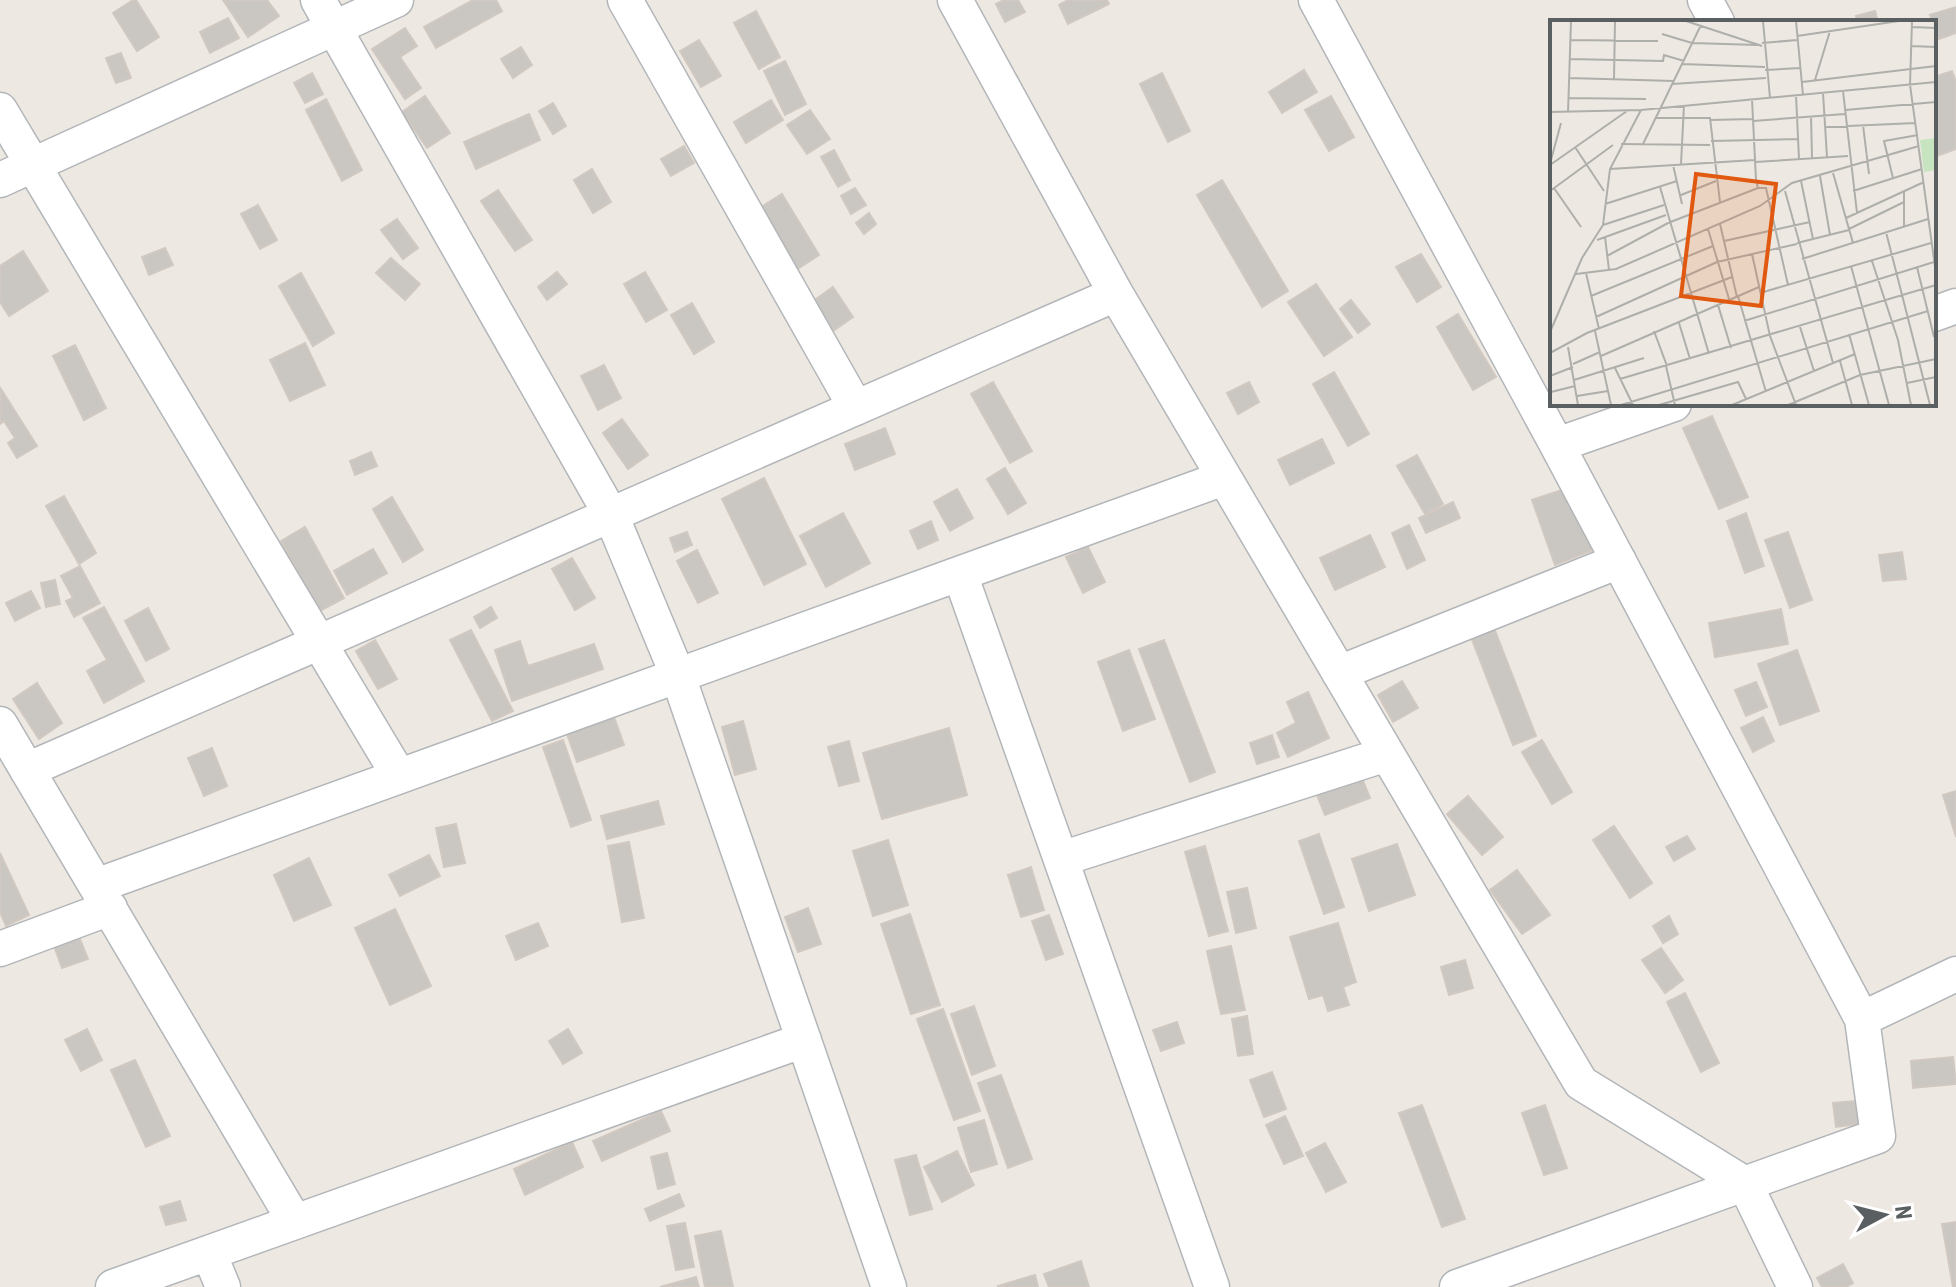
<svg xmlns="http://www.w3.org/2000/svg" width="1956" height="1287" font-family="'Roboto Condensed',sans-serif">
  <rect width="100%" height="100%" fill="#ede9e2"/>
  <path fill="#cac6c1" stroke="#d1c9c1" stroke-width="2" d="M133 0H136L159 37 137 51 113 13Z
    M223 0H267L279 16 248 37Z
    M473 0H496L502 11 436 48 424 27Z
    M1004 0H1018L1025 12 1005 22 996 4Z
    M1068 0H1107L1109 4 1068 24 1059 5Z
    M1956 7V33L1939 39 1930 15Z
    M756 11 780 57 759 69 734 23Z
    M1875 11 1878 22H1858L1856 16Z
    M228 18 239 38 210 53 200 32Z
    M405 28 417 46 400 57 421 88 405 99 372 49Z
    M699 40 721 76 701 87 680 51Z
    M521 47 532 65 513 78 501 59Z
    M121 53 131 78 116 83 106 58Z
    M785 61 806 104 785 115 764 71Z
    M1304 70 1317 92 1282 113 1269 92Z
    M1952 71 1956 82V149L1934 157V77Z
    M312 73 323 94 305 103 294 83Z
    M1162 73 1190 131 1168 142 1140 84Z
    M425 96 450 133 427 148 402 112Z
    M1331 96 1354 137 1329 151 1305 110Z
    M326 99 362 170 342 181 306 110Z
    M771 100 783 120 746 143 734 122Z
    M553 103 566 126 553 134 539 111Z
    M810 110 830 139 807 154 787 125Z
    M529 114 540 140 476 169 464 142Z
    M684 146 694 163 671 176 661 159Z
    M834 150 850 180 838 187 821 157Z
    M592 169 611 202 593 213 574 180Z
    M1222 180 1288 291 1262 307 1197 195Z
    M855 188 866 205 851 214 841 196Z
    M498 190 532 240 515 251 481 201Z
    M782 194 819 255 796 270 758 209Z
    M258 205 277 240 260 249 241 214Z
    M869 213 876 224 864 234 856 223Z
    M397 219 418 248 403 259 381 230Z
    M165 248 173 265 149 275 142 257Z
    M23 251 48 291 9 316 0 302V266Z
    M1421 254 1441 287 1417 302 1396 267Z
    M391 258 420 284 405 300 376 273Z
    M557 272 567 284 547 300 538 287Z
    M645 272 667 310 646 322 624 284Z
    M301 273 334 333 313 346 279 286Z
    M1316 284 1352 337 1324 356 1288 302Z
    M833 287 853 317 833 331 812 302Z
    M1351 300 1370 324 1358 333 1340 309Z
    M692 303 714 342 694 354 671 315Z
    M1458 314 1496 377 1473 390 1437 327Z
    M305 343 325 385 290 401 270 360Z
    M75 345 106 408 84 420 53 356Z
    M604 365 621 398 598 410 581 376Z
    M1334 372 1369 434 1348 446 1313 384Z
    M993 382 1032 451 1010 463 971 394Z
    M1249 382 1259 402 1238 414 1227 393Z
    M1 389 37 446 17 458 8 443 15 438 4 421 0 424Z
    M1712 416 1748 497 1719 509 1683 428Z
    M622 419 648 455 628 469 603 433Z
    M885 428 895 454 855 470 845 444Z
    M1322 439 1334 463 1290 485 1278 460Z
    M371 452 377 466 355 475 350 461Z
    M1417 455 1443 504 1425 514 1397 466Z
    M1005 468 1026 503 1008 514 987 479Z
    M764 478 806 564 764 585 722 499Z
    M1571 487 1593 550 1555 565 1532 500Z
    M957 489 973 518 950 531 934 502Z
    M64 496 96 553 79 564 46 506Z
    M392 497 423 550 403 562 373 509Z
    M1453 502 1460 518 1426 533 1419 518Z
    M843 513 870 563 826 587 800 536Z
    M1746 513 1764 566 1745 573 1727 521Z
    M931 521 938 540 918 549 910 531Z
    M1409 525 1425 560 1407 569 1392 533Z
    M305 527 344 598 320 611 281 541Z
    M687 532 692 545 675 552 670 538Z
    M1788 532 1812 600 1790 608 1765 540Z
    M1370 535 1385 567 1335 590 1320 558Z
    M1088 547 1105 582 1083 593 1066 557Z
    M373 549 387 573 347 595 334 571Z
    M697 550 718 593 698 603 677 561Z
    M1902 552 1906 579 1883 581 1879 555Z
    M572 558 595 598 575 610 552 569Z
    M80 566 100 603 74 617 66 601 73 598 61 576Z
    M55 580 60 604 46 607 41 583Z
    M31 591 40 608 15 621 6 603Z
    M104 607 144 681 104 703 87 671 107 660 83 618Z
    M491 607 497 618 480 628 474 617Z
    M148 608 169 649 146 661 125 621Z
    M1781 609 1788 644 1715 657 1709 623Z
    M1494 628 1536 736 1513 745 1471 637Z
    M471 630 513 711 492 721 450 640Z
    M375 640 397 679 378 689 356 651Z
    M1164 640 1215 772 1190 782 1139 649Z
    M520 641 528 666 594 644 603 669 512 701 495 650Z
    M1129 650 1155 719 1123 731 1098 662Z
    M1797 650 1819 711 1780 725 1758 664Z
    M1402 681 1418 708 1393 722 1378 695Z
    M1756 682 1767 707 1746 716 1735 690Z
    M37 683 62 723 39 739 13 699Z
    M1308 692 1329 738 1288 757 1277 733 1296 723 1287 702Z
    M614 717 624 745 577 762 567 734Z
    M1763 717 1774 741 1753 752 1741 728Z
    M743 721 756 769 735 775 722 727Z
    M949 728 967 795 882 819 863 753Z
    M1272 735 1279 757 1257 764 1250 743Z
    M563 740 591 820 571 827 543 747Z
    M1542 740 1572 792 1552 804 1522 752Z
    M849 741 859 781 839 786 828 747Z
    M212 748 227 786 204 796 188 758Z
    M1362 778 1370 798 1325 815 1317 795Z
    M1956 791V837L1943 795Z
    M1468 796 1503 837 1482 855 1447 814Z
    M658 801 664 824 607 839 601 816Z
    M456 824 465 863 444 867 436 828Z
    M1614 826 1652 883 1630 898 1593 840Z
    M1319 834 1344 907 1324 914 1299 841Z
    M1687 836 1695 849 1674 861 1666 847Z
    M888 840 908 905 873 916 853 851Z
    M629 842 644 918 622 922 608 846Z
    M1397 844 1415 895 1369 911 1352 859Z
    M1205 846 1228 931 1209 936 1185 852Z
    M0 853 29 915 6 926 0 912Z
    M429 855 440 876 400 896 389 875Z
    M309 858 331 905 294 921 274 875Z
    M1031 867 1044 910 1021 917 1008 875Z
    M1517 870 1550 915 1522 934 1490 890Z
    M1247 888 1256 928 1236 933 1227 892Z
    M808 908 821 944 798 952 785 917Z
    M395 909 431 986 390 1005 355 928Z
    M910 914 940 1005 911 1014 881 924Z
    M1049 915 1063 954 1046 960 1032 921Z
    M1669 916 1678 934 1663 943 1653 926Z
    M538 923 548 946 516 960 506 936Z
    M1338 923 1356 982 1343 987 1349 1005 1328 1011 1323 995 1309 999 1290 937Z
    M79 937 88 959 62 968 54 946Z
    M1231 946 1245 1010 1221 1014 1207 951Z
    M1661 948 1683 980 1665 993 1642 960Z
    M1465 960 1473 988 1449 995 1441 967Z
    M1685 993 1719 1063 1701 1072 1667 1002Z
    M974 1006 995 1066 972 1075 951 1014Z
    M943 1009 980 1111 954 1120 917 1019Z
    M1247 1016 1253 1054 1238 1056 1232 1019Z
    M1177 1022 1184 1043 1161 1051 1153 1030Z
    M87 1029 102 1060 81 1071 65 1040Z
    M568 1029 582 1053 563 1064 549 1041Z
    M1953 1057 1956 1084 1913 1088 1911 1061Z
    M135 1060 170 1136 146 1147 111 1070Z
    M1272 1072 1286 1109 1264 1117 1250 1080Z
    M1001 1075 1032 1159 1008 1168 978 1083Z
    M1856 1101 1859 1124 1836 1127 1833 1103Z
    M1422 1105 1465 1219 1442 1227 1399 1113Z
    M1545 1105 1567 1168 1544 1175 1522 1113Z
    M661 1111 670 1131 602 1161 593 1141Z
    M1285 1116 1303 1156 1284 1164 1266 1125Z
    M984 1120 997 1164 971 1172 958 1128Z
    M572 1142 583 1167 525 1195 514 1169Z
    M1325 1143 1346 1182 1326 1192 1306 1153Z
    M957 1151 974 1185 942 1202 924 1167Z
    M667 1153 675 1184 658 1189 651 1157Z
    M916 1155 932 1209 910 1215 895 1160Z
    M679 1194 684 1206 650 1221 645 1209Z
    M180 1201 186 1220 166 1225 160 1207Z
    M1956 1222V1287H1953L1942 1224Z
    M685 1223 694 1267 676 1270 667 1226Z
    M721 1231 733 1287H705L695 1236Z
    M1081 1261 1089 1287H1049L1044 1274Z
    M1843 1264 1853 1283 1846 1287H1822L1817 1278Z
    M1035 1275 1038 1287H999L998 1286Z
    M696 1277 699 1287H660Z"/>
  <g fill="none" stroke-linecap="round" stroke-linejoin="round">
    <defs>
      <path id="street" d="M318 0 611 515 678 676 889 1287
        M625 0 856 408
        M955 0 1116 294 1581 1083 1745 1184 1795 1287
        M1316 0 1557 445 1862 1019
        M1705 0 1717 22
        M0 110 399 776
        M0 180 396 0
        M1934 314 1956 306
        M1557 445 1674 404
        M960 574 1212 1287
        M1339 673 1619 561
        M0 724 295 1222
        M27 770 1116 294
        M1061 859 1387 754
        M96 886 1224 478
        M0 949 110 908
        M209 1253 223 1287
        M113 1287 804 1040
        M1457 1287 1878 1136 1862 1019 1956 974"/>
    </defs>
    <use href="#street" stroke="#b3b6b9" stroke-width="37"/>
    <use href="#street" stroke="#fff" stroke-width="34"/>
  </g>
  <g transform="translate(1550 20)">
    <rect width="386" height="386" fill="#ede9e2"/>
    <path d="M386 118V150L374 152 370 120Z" fill="#c6e4bf"/>
    <path fill="none" stroke="#aeaeab" stroke-width="2" d="M52 1H115M136 1 212 26M213 1 220 78M246 1 253 75M362 1 360 65 386 254M362 7 386 8M112 14 142 23 208 25M247 16 349 1M20 20 108 21M212 23 247 20M361 26 386 27M19 39 113 41 114 35 134 41M132 44 215 47M215 50 250 48M19 58 124 61M64 59 65 2M265 60 280 11M252 62 386 46M122 64 216 58M293 71 307 193M273 73 277 137M246 75 249 139M18 78 96 79M202 79 206 160 208 168H216L238 265M295 90 386 82M0 92 91 90 386 62M18 93 21 1M261 96 262 138M106 98H160L170 182M160 100 203 99M203 101 295 94M313 105 319 154M275 107 366 103M161 121 248 119M71 124 160 125M93 124 151 5M25 127 54 171M1 140 11 103M205 142 298 136M131 144 134 85M0 145 77 91M123 145 132 184M60 149 205 140M283 153 303 223M270 156 280 215M343 158 334 121 368 115M251 161 263 219M110 167 159 334M4 168 31 207M0 171 63 125M235 171 283 343M303 171 372 149M354 172V206M131 175 166 161M55 184 127 161M296 198 374 162M170 204 187 277M53 205 114 185M158 209 179 279M299 209 354 182M336 212 380 385M55 217 59 250M47 220 116 195M174 221 260 202M247 223 299 210M202 234 220 316 246 385M57 236 118 203 208 168M252 239 378 199M322 241 348 320 361 385M301 246 339 385M367 247 384 317M36 253 49 309M26 254 66 249 210 186 242 163 369 126M210 273 381 223M41 276 163 226M188 276 216 372M168 285 181 328M46 297 167 242 247 224M194 301 384 242M129 303 140 339M250 307 264 351M45 311 61 385M104 311 117 346M0 312 32 238 53 205 60 149 91 90M299 314 319 385M18 327 28 385M0 333 37 313 182 257M51 336 209 267M290 341 302 385M23 344 50 332M116 346 125 385M65 348 83 385M0 356 23 347M70 359 386 265M24 360 94 338M357 363 386 357M1 372 25 366M27 376 58 371M71 385 378 291M109 385 188 362 196 379M182 385 305 334M238 385 310 355 386 339"/>
    <path fill="#e15910" fill-opacity="0.15" stroke="#e15910" stroke-width="4" d="M146 154 226 164 211 286 131 276Z"/>
    <rect width="386" height="386" fill="none" stroke="#5a5f62" stroke-width="4"/>
  </g>
  <g transform="translate(1884 1215) rotate(83)" stroke="#ffffff" stroke-width="6" paint-order="stroke">
  <path d="M0-6L14 30L0 20L-14 30Z" fill="#5a5f62"/>
  <text y="-12" font-size="22" font-weight="bold" text-anchor="middle" fill="#5a5f62">N</text>
  </g>
</svg>
